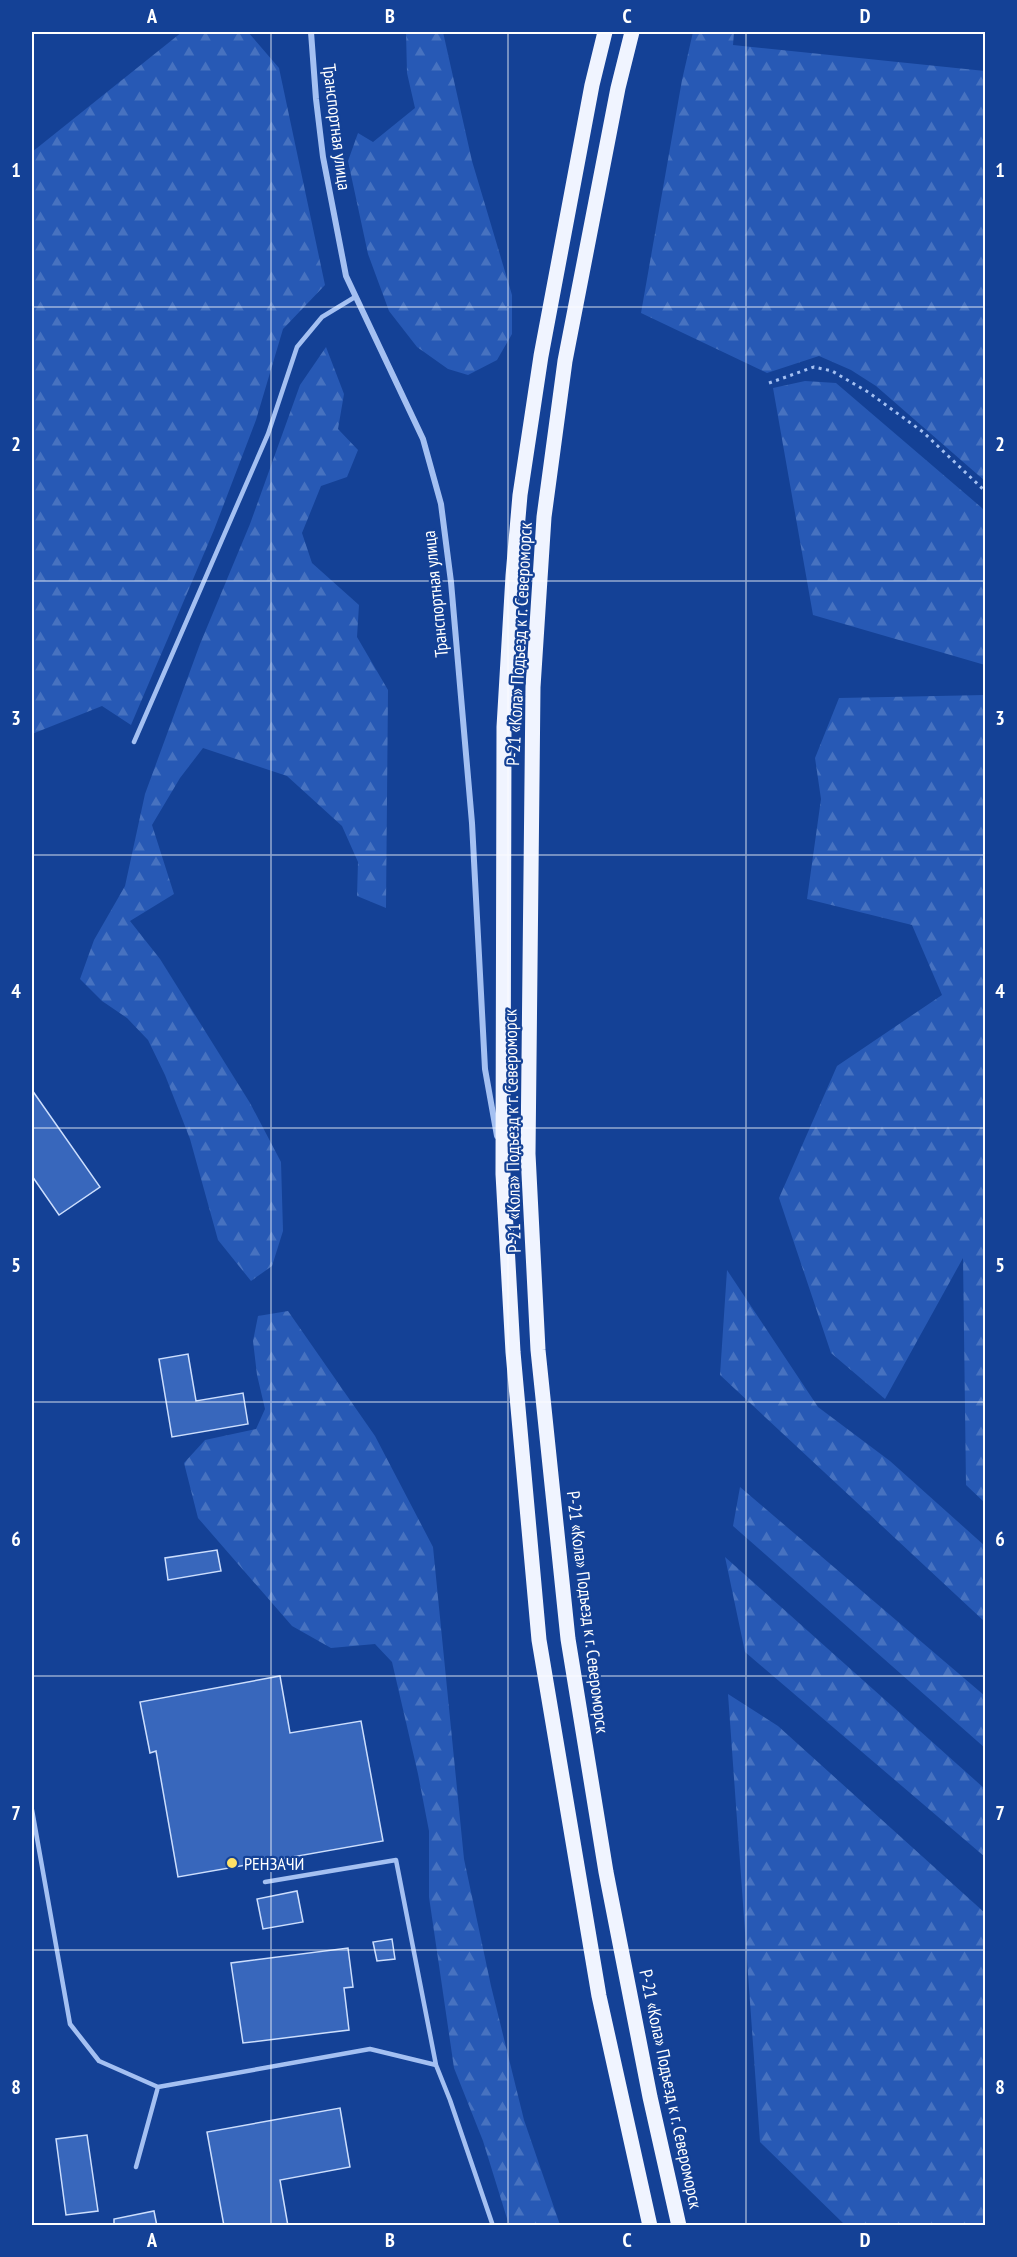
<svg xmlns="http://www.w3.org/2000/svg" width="1017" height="2257" font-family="'PT Sans Narrow',sans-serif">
  <defs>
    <pattern id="forest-firs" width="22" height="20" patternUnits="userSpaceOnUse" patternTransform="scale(1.5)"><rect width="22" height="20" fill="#2759b5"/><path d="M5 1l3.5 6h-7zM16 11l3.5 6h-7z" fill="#4772c0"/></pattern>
  </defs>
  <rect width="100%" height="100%" fill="#144196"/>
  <path fill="url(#forest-firs)" d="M182 32H248L279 68 325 285 283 329 256 420 214 530 131 725 102 706 32 734V152Z
    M406 32H443L472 161 512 295V334L497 360 468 375 448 369 417 347 389 311 368 254 348 161 358 133 373 142 415 108 407 73Z
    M693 32H734L733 45 985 71V481L876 386 851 370 819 356 767 373 641 313 682 80Z
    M326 347 344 394 338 429 358 450 347 477 321 486 302 533 312 563 359 605 357 637 388 690 386 908 357 896 358 862 342 826 287 776 203 748 180 778 152 825 174 894 130 921 160 959 250 1103 281 1162 283 1231 272 1266 251 1281 218 1240 190 1139 165 1075 148 1040 127 1018 102 1001 80 979 94 940 125 886 145 794 200 644 250 524 300 385Z
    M805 381 836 383 982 508 986 514 985 665 813 615 773 388Z
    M985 695H986L985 1503 966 1485 963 1258 885 1399 831 1353 779 1198 837 1066 942 995 912 925 807 899 821 799 815 758 839 698Z
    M727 1270 818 1407 890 1461 985 1546V1622L720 1375Z
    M288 1311 375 1436 433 1547 464 1859 491 1986 524 2120 560 2225H509L483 2141 454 2068 429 1897V1831L418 1774 392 1662 375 1644 331 1648 292 1626 198 1518 184 1463 205 1440 256 1429 265 1409 257 1375 253 1341 258 1316Z
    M740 1487 985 1696V1748L733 1526Z
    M725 1557 985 1789V1857L745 1652Z
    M728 1694 778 1726 985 1913V2225H845L760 2142Z"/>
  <path fill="#3867bc" stroke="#ccdefd" stroke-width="1.5" d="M32 1090 100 1187 59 1215 32 1176Z
    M188 1354 196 1401 243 1393 248 1424 172 1437 159 1359Z
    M217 1550 221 1571 168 1580 165 1558Z
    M280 1676 290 1733 361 1721 383 1841 178 1877 156 1751 150 1753 140 1702Z
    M297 1891 303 1922 263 1929 257 1899Z
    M392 1939 395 1959 377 1961 373 1942Z
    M348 1948 353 1987 344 1988 349 2030 243 2043 231 1963Z
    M340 2108 350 2167 280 2180 288 2226H224L207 2132Z
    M87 2135 98 2211 66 2215 56 2139Z
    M154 2211 157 2226H114V2219Z"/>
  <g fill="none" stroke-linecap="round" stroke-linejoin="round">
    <path stroke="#a4c0f2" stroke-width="3" stroke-dasharray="3 4.5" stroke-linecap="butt" d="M769 383 814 367 832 371 868 392 923 432 986 492"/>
    <path stroke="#a4c0f2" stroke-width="4.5" d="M134 742 268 434 297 347 322 317 355 297
      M32 1810 70 2024 99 2061 158 2087 370 2049 436 2065 450 2100 493 2226
      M265 1882 396 1860 436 2065
      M136 2167 158 2087"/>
    <path stroke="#a4c0f2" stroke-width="6" d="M311 32 316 99 323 157 346 276 423 439 441 504 451 582 472 823 485 1069 497 1136"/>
    <path stroke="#f0f4ff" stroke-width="15" d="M605 32 592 85 541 356 520 495 513 576 504 727 503 1174 513 1352 539 1640 599 1996 650 2226
      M632 32 618 88 565 361 544 517 533 687 528 1154 538 1350 568 1639 606 1872 650 2097 679 2226"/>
  </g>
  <path fill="none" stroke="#fff" stroke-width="1.5" stroke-opacity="0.55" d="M271 32V2226M508 32V2226M746 32V2226M32 307H986M32 581H986M32 855H986M32 1128H986M32 1402H986M32 1676H986M32 1950H986"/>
  <circle fill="#ffe166" stroke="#144196" stroke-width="2" cx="232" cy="1863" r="6"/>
  <g text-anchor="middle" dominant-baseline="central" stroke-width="4.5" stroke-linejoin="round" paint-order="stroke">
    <g font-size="18" fill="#fff" stroke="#144196">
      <text transform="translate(337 127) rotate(83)">Транспортная улица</text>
      <text transform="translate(435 594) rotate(-96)">Транспортная улица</text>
      <text transform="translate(519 644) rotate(-87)">Р-21 «Кола» Подъезд к г. Североморск</text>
      <text transform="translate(512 1131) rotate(-91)">Р-21 «Кола» Подъезд к г. Североморск</text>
      <text transform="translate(588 1612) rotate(83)">Р-21 «Кола» Подъезд к г. Североморск</text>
      <text transform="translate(671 2089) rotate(78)">Р-21 «Кола» Подъезд к г. Североморск</text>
    </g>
    <g font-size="18" fill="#fff" stroke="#144196" text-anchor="start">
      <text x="244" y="1863">РЕНЗАЧИ</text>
    </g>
  </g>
  <rect width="1017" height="2257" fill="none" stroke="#144196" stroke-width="66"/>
  <rect x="33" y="33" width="951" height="2191" fill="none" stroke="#fff" stroke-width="2"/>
  <g font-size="20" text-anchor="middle" font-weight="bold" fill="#fff">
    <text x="152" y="23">A</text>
    <text x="390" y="23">B</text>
    <text x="627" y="23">C</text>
    <text x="865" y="23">D</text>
    <text x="16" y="177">1</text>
    <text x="1000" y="177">1</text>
    <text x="16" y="451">2</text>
    <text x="1000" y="451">2</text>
    <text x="16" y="725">3</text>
    <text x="1000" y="725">3</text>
    <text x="16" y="998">4</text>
    <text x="1000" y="998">4</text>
    <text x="16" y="1272">5</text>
    <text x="1000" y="1272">5</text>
    <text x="16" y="1546">6</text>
    <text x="1000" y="1546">6</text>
    <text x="16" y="1820">7</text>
    <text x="1000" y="1820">7</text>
    <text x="16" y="2094">8</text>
    <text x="1000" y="2094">8</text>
    <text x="152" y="2247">A</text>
    <text x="390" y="2247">B</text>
    <text x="627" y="2247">C</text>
    <text x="865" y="2247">D</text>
  </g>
</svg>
